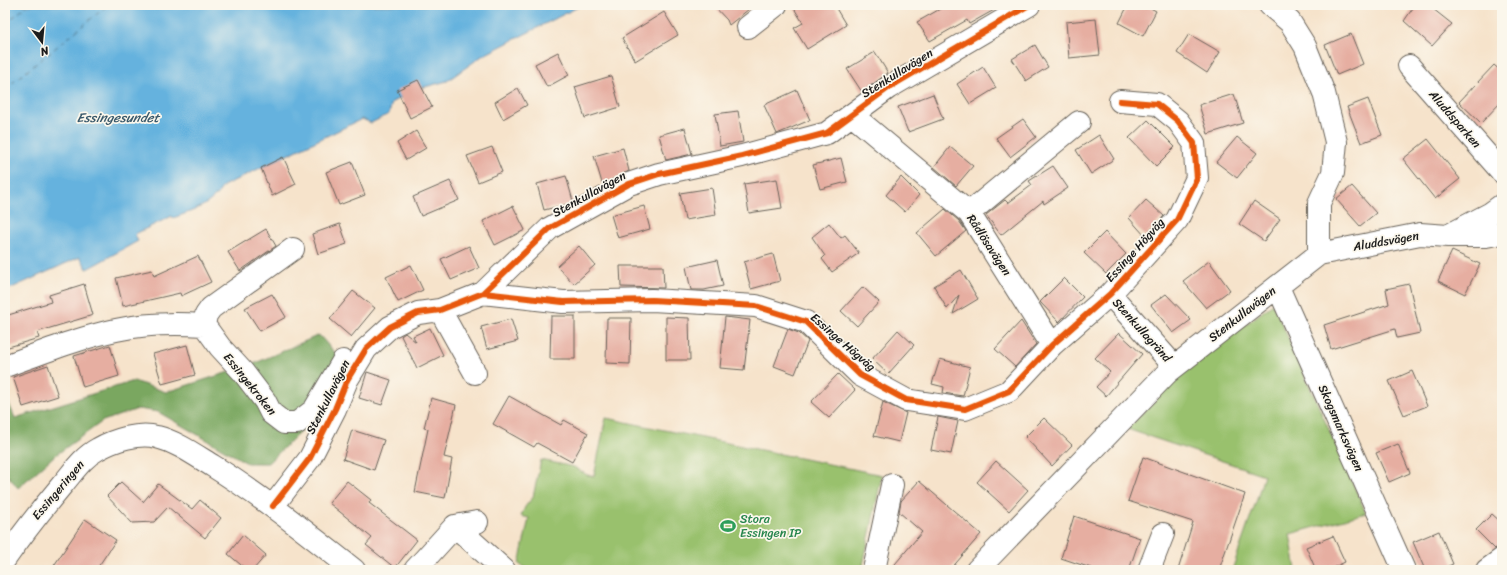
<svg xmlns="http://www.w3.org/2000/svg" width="1507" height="575" font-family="Sriracha,sans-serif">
  <rect width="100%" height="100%" fill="#fbf7ec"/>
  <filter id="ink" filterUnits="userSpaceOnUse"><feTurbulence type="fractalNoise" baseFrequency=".025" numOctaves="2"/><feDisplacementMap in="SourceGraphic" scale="8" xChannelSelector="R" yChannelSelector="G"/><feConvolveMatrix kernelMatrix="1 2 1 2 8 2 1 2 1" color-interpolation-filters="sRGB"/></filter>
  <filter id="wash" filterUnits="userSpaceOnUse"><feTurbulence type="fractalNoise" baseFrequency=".012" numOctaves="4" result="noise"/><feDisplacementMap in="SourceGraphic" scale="16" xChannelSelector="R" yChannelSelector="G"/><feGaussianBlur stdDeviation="0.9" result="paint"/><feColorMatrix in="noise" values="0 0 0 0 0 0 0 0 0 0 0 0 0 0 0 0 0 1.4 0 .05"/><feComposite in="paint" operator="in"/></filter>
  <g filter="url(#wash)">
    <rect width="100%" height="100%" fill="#f6e3cb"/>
    <path fill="#99c16d" stroke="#5a6e44" d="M1273 304 1366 513 1290 534 1296 570H1232L1257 499 1264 475 1127 429 1187 368Z
      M606 418 882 475 862 570H528L519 564 529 518 521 516 525 507 533 497 541 460 574 467 587 475 594 476Z"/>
    <path fill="#7aa760" stroke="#4b623e" d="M319 335 347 366 318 415 268 463H247L158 412 138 409 103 421 53 457 18 488 9 477 5 476V394L15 418 134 381 166 392 251 365Z"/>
    <path fill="#65b2de" stroke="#40677d" d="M5 5H582L482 56 447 81 421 88 392 102 389 114 371 123 362 119 223 186C212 205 193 211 173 218L172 216 135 234 138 241 87 269 80 257 5 291Z"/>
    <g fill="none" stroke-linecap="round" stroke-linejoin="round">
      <path stroke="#39586a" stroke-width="1" stroke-dasharray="5 4" stroke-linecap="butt" d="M5 24 28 5
        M5 89 108 5"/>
    </g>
    <g id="blocks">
      <path fill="#e6aea1" d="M713 5H754L729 25 727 20Z
        M792 5H834L846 25 807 49 794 28 803 23Z
        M947 5H1003L969 24 967 20 930 41 917 22Z
        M1128 5H1145L1156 11 1143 36 1119 23Z
        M1415 5H1428L1452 24 1432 46 1404 21Z
        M664 12 678 35 635 61 622 38Z
        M1096 19 1100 55 1069 58 1066 22Z
        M1189 34 1220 52 1207 73 1177 53Z
        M1351 34 1363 64 1337 75 1325 45Z
        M1035 45 1048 67 1026 81 1012 59Z
        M558 52 569 75 547 87 535 64Z
        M875 52 888 73 862 92 847 69Z
        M1494 65 1502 72V101L1481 123 1459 102Z
        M983 67 996 88 970 104 957 84Z
        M611 76 620 107 585 118 575 87Z
        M418 80 432 107 410 118 397 90Z
        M518 88 527 105 503 119 495 102Z
        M797 90 810 120 777 134 764 105Z
        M933 94 943 119 908 132 898 107Z
        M1234 94 1243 123 1208 134 1199 105Z
        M1368 99 1382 135 1361 143 1347 107Z
        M738 111 743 142 720 146 715 114Z
        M1023 119 1036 137 1010 157 996 138Z
        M1148 120 1175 147 1156 166 1129 138Z
        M685 128 692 154 666 160 659 135Z
        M416 131 426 148 406 160 397 143Z
        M1099 135 1114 159 1091 174 1076 150Z
        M1237 137 1257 153 1237 178 1216 162Z
        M1428 139 1460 179 1435 199 1403 159Z
        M492 147 502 172 478 182 467 156Z
        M950 147 973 166 956 186 934 167Z
        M623 148 629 171 609 181 602 183 594 156Z
        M283 157 296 184 272 196 261 168Z
        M841 158 847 182 820 189 813 165Z
        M352 162 365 195 339 205 326 172Z
        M1053 166 1068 188 1044 204 1043 201 1001 235 986 215 1005 200 1008 203 1032 185 1029 181Z
        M566 176 573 201 568 204 544 210 537 184Z
        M901 177 919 195 905 212 886 195Z
        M777 179 782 208 749 213 744 184Z
        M450 181 459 200 421 216 413 197Z
        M1352 186 1376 213 1360 226 1336 199Z
        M712 188 716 215 685 220 680 193Z
        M1146 200 1164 216 1145 236 1129 218Z
        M1254 201 1280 219 1264 241 1239 224Z
        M513 206 525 230 495 245 483 221Z
        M644 206 650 229 618 238 611 215Z
        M945 209 959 221 966 231 936 256 917 233Z
        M829 223 841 238 845 235 859 253 832 272 822 259 825 256 812 237Z
        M340 224 347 244 318 254 312 234Z
        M266 229 276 246 240 271 228 252Z
        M1105 232 1126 254 1106 274 1084 253Z
        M469 246 479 268 451 280 441 259Z
        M579 246 595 265 574 284 557 266Z
        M1452 251 1480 264 1465 294 1438 281Z
        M773 254 780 281 751 289 744 262Z
        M198 256 211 282 181 296 180 293 123 306 116 278 152 270 154 276Z
        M717 260 723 286 704 290H691L686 267Z
        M1209 261 1230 290 1206 308 1183 281Z
        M411 265 423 290 398 302 386 277Z
        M620 266H663L664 288 621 287Z
        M961 270 978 299 953 314 959 295 947 309 934 286Z
        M1064 278 1083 297 1059 322 1040 302Z
        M84 284 93 315 37 332 39 338 5 348V316L51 302 49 295Z
        M1409 284 1420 333 1397 338 1395 329 1331 349 1324 325 1389 304 1386 289Z
        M863 287 879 302 857 326 841 311Z
        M353 291 375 308 351 337 330 319Z
        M272 294 286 317 260 331 245 308Z
        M1166 294 1191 320 1173 333 1151 305Z
        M551 316H575V359H550Z
        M666 317 689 318 690 360H666Z
        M725 317 750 320 744 370 720 368Z
        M607 318H631L630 364 606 363Z
        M511 319 518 341 487 349 481 327Z
        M1021 321 1036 344 1015 367 995 349Z
        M430 328 443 355 417 368 401 336 405 333 416 342 413 336Z
        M788 329 799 333 808 341 795 374 774 366Z
        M898 330 914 345 888 374 872 359Z
        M1119 333 1142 354 1106 396 1096 387 1110 372 1095 358Z
        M110 345 119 376 83 387 74 356Z
        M187 345 195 375 162 384 153 354Z
        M940 359 970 367 963 396 943 393 944 387 932 384Z
        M48 365 58 396 23 407 13 377Z
        M1412 371 1427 406 1404 415 1389 381Z
        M367 372 391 380 382 405 359 398Z
        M838 374 855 390 829 418 811 402Z
        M509 396 561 425 564 420 588 433 572 462 537 443 534 447 493 424Z
        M431 398 456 405 444 457 452 459 445 498 415 492 428 429 424 428Z
        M883 402 906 413 899 442 874 436Z
        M938 417 958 421 951 454 931 450Z
        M1044 418 1072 445 1052 466 1025 437Z
        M352 430 384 440 374 470 343 459Z
        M1398 444 1410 473 1389 482 1376 453Z
        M1143 457 1245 494 1219 570H1178L1193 522 1128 501Z
        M996 461 1028 490 1009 511 977 482Z
        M347 481 371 500 369 503 417 540 395 568 366 545 372 538 329 503Z
        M919 481 981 534 950 570H890L922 532 899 512 901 501Z
        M121 482 143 502 158 484 192 509 200 500 221 518 205 538 168 507 154 522 132 523 107 496Z
        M1492 514 1502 523V542L1495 549 1476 530Z
        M1074 516 1140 538 1129 570H1097L1061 558Z
        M85 519 116 540 96 570H51Z
        M1439 531 1453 564 1439 570H1425L1413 542Z
        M243 535 266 555 253 570H247L228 554Z
        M1333 536 1345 562 1328 570H1316L1306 547Z"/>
    </g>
  </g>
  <g filter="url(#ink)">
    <use href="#blocks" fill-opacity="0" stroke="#686259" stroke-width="1"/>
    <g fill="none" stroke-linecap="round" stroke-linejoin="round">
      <defs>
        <path id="minor" d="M748 27 776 5
          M1409 66 1502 172
          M852 115 969 213 1052 345
          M969 213 1079 122
          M1451 234 1491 213 1502 205
          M293 249 211 308 206 315 204 325 220 347 243 372 265 401 271 413 284 423H297L314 410 343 361
          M1319 254 1420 234 1448 236H1486L1502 233
          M1278 287 1404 570
          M483 293 563 302 652 300 756 306 806 322 860 375 906 400 965 409 1009 391 1052 345 1110 294 1177 220 1197 178 1194 143 1178 121 1157 104 1120 101
          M1110 294 1174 366
          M440 310 475 373
          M5 366C41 353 78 338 116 330 143 324 177 323 204 325
          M273 506 310 458 335 409 347 380 366 349 390 327 418 313 440 310 483 293 550 228 629 184 659 174 742 156 827 133 888 88 1029 5
          M455 526 504 570
          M5 559C23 533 42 509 62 485 74 471 83 457 98 449 114 440 139 432 157 437 177 442 195 455 213 466 263 497 308 534 354 570
          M415 570 455 526 477 522
          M874 570 892 485
          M977 570 1168 372 1319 254V203L1333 173 1336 142 1324 93 1305 46 1290 22 1270 5
          M1149 570 1163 534
          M1487 570 1502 559"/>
      </defs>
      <use href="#minor" stroke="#686259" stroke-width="24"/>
      <use href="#minor" stroke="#fff" stroke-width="22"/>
      <defs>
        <path id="cycleway" d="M483 293 563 302 652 300 756 306 806 322 860 375 906 400 965 409 1009 391 1052 345 1110 294 1177 220 1197 178 1194 143 1178 121 1157 104 1120 101
          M273 506 310 458 335 409 347 380 366 349 390 327 418 313 440 310 483 293 550 228 629 184 659 174 742 156 827 133 888 88 1029 5"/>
      </defs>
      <use href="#cycleway" stroke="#fbf7ec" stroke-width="8"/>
      <use href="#cycleway" stroke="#e8590c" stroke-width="6"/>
    </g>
  </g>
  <defs>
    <symbol id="stadium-bare" viewBox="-9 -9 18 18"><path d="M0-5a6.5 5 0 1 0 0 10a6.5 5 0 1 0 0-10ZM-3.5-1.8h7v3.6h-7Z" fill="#2e9e5b" stroke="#fbf7ec" stroke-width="2.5" paint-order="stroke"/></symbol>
  </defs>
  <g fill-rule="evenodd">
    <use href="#stadium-bare" x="717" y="515" width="22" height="22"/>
  </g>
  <g text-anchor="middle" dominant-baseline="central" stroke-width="3.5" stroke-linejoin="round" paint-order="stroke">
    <g font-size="12" fill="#1c1c1c" stroke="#fbf7ec">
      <text transform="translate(897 73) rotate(-32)">Stenkullavägen</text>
      <text transform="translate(1455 119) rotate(49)">Aluddsparken</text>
      <text transform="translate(589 194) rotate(-29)">Stenkullavägen</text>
      <text transform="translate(1386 241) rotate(-10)">Aluddsvägen</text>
      <text transform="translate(989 245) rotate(57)">Rådlösavägen</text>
      <text transform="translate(1135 250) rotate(-48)">Essinge Högväg</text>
      <text transform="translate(1242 314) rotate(-38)">Stenkullavägen</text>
      <text transform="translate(1142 330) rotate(48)">Stenkullagränd</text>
      <text transform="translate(843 342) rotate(41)">Essinge Högväg</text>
      <text transform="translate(250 384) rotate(51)">Essingekroken</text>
      <text transform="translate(328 397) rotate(-63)">Stenkullavägen</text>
      <text transform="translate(1341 428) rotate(66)">Skogsmarksvägen</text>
      <text transform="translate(58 490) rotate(-50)">Essingeringen</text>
    </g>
    <g font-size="12" fill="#27864d" stroke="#fbf7ec" text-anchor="start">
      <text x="740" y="519">Stora<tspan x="740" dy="14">Essingen IP</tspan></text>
    </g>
    <g font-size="13" font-style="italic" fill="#39586a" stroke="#fbf7ec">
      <text x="118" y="117">Essingesundet</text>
    </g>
  </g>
  <rect width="1507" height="575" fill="none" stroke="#fbf7ec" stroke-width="20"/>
  <g transform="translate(42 42) rotate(164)" stroke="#fbf7ec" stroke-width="3" paint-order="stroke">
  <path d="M0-3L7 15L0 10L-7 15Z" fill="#1c1c1c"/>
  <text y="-6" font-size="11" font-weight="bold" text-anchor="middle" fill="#1c1c1c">N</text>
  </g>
</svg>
